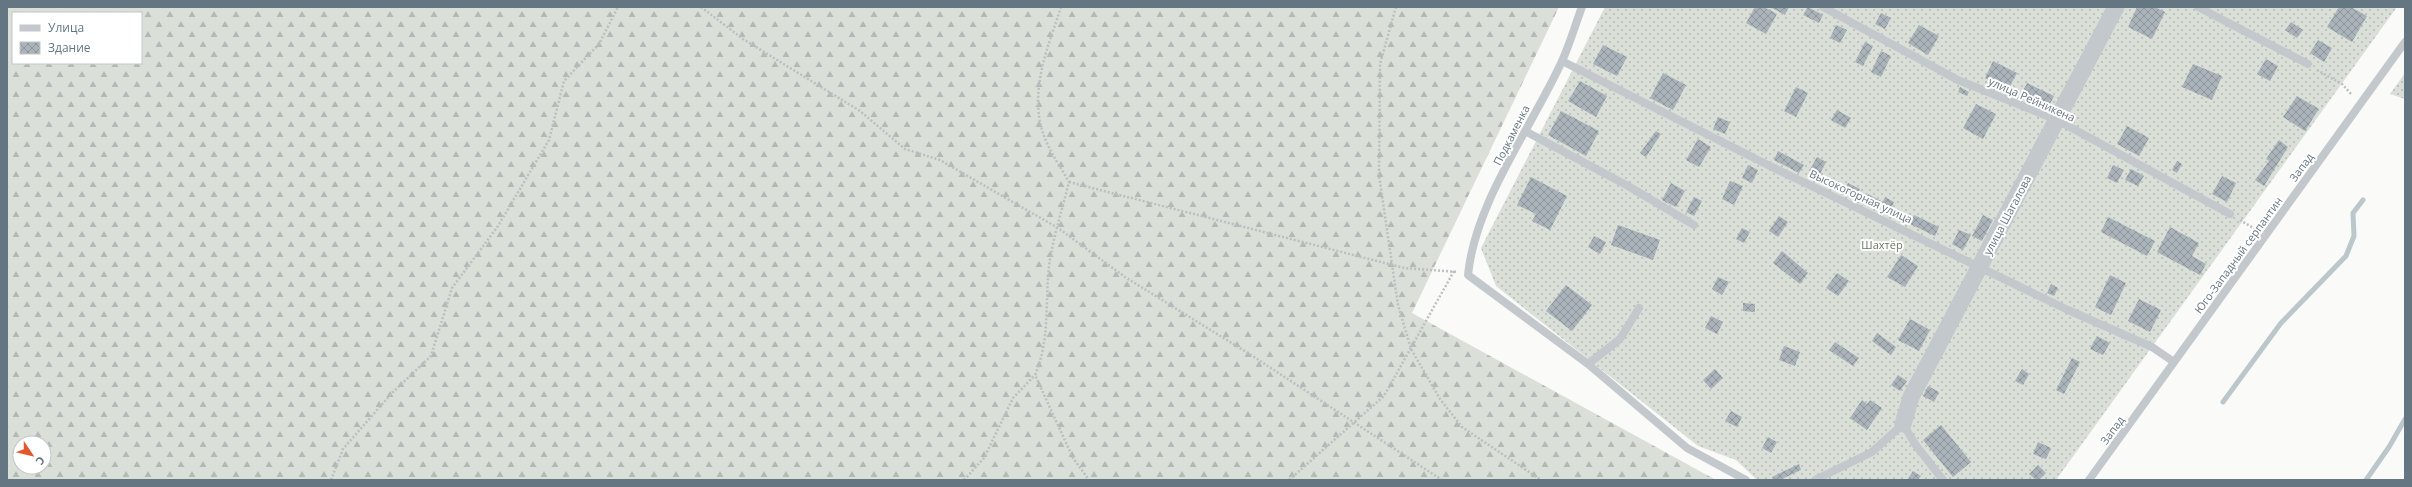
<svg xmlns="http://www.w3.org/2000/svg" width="2412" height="487" font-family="'Open Sans',sans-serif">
  <defs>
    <pattern id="forest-firs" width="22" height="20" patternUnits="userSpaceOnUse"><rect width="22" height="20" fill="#dadfd7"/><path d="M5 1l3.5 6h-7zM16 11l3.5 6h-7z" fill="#b4b9b4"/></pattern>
    <pattern id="garden-dots" width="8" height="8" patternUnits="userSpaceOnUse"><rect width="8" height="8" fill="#dadfd7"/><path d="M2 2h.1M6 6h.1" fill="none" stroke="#b4b9b4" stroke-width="1.8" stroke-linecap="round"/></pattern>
    <pattern id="building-cross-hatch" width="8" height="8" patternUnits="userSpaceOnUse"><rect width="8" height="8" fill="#aab3b9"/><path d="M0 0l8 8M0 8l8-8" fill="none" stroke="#8e969c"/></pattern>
  </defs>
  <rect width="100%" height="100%" fill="#fafaf8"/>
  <path fill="url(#forest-firs)" fill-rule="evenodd" d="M7 7H1559L1412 313 1716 480H7ZM13 13H141V63H13ZM20 443H44V467H20Z"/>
  <path fill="url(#garden-dots)" d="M1605 7H2397L2056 480H1757L1736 460 1698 446 1496 286 1481 248Z
    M2405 73V99L2390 94Z"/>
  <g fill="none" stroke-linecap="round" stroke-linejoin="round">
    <path stroke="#bbc7cb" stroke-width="5" d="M2223 402 2281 323 2346 256 2354 236 2353 213 2363 200
      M2366 480 2389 447 2405 419"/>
  </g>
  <path fill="url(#building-cross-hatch)" d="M1755 7H1764L1777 14 1766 34 1746 23Z
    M1770 7H1789L1785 15Z
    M1808 7 1823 15 1819 23 1803 15Z
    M2137 7H2155L2165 12 2152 39 2128 27Z
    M2339 7H2351L2367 16 2352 42 2327 27Z
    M1881 13 1891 18 1885 29 1875 24Z
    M2291 22 2303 30 2297 38 2285 30Z
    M1836 25 1847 30 1840 43 1830 38Z
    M1919 25 1939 36 1928 55 1908 43Z
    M2318 40 2332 48 2324 62 2310 53Z
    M1865 42 1873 46 1863 66 1855 62Z
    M1603 45 1627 57 1617 76 1593 64Z
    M1881 51 1891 56 1881 77 1871 72Z
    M2266 59 2278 66 2270 81 2257 74Z
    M1993 61 2017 73 2008 90 1985 78Z
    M2193 64 2222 76 2212 100 2182 87Z
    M1663 73 1686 85 1673 110 1650 98Z
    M1580 81 1607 96 1596 117 1568 101Z
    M2027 83 2054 96 2048 108 2021 95Z
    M1796 87 1808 93 1796 117 1784 111Z
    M1960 87 1969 92 1967 96 1958 92Z
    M2297 96 2319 109 2305 131 2283 117Z
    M1976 104 1996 114 1983 139 1963 128Z
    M1837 110 1851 118 1845 128 1831 120Z
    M1561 111 1599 131 1586 156 1548 135Z
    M1718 117 1730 122 1725 134 1713 129Z
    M2127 126 2149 138 2139 156 2117 144Z
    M1656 131 1661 134 1646 157 1640 153Z
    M1698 139 1711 147 1699 167 1686 160Z
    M2279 140 2288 147 2264 186 2255 180 2269 161 2266 159Z
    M1778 151 1804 165 1799 173 1774 160Z
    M1817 157 1826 162 1819 176 1809 171Z
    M2177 161 2182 164 2177 173 2172 170Z
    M1748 165 1758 170 1752 183 1742 178Z
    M2113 165 2124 170 2117 183 2107 178Z
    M2131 169 2144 176 2138 186 2125 180Z
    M2222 176 2236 183 2227 202 2212 194Z
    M1531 177 1567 196 1550 230 1532 221 1536 214 1517 205Z
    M1730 181 1743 186 1734 205 1722 199Z
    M1671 183 1685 191 1676 207 1662 200Z
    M1848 183 1860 189 1856 197 1844 191Z
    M1868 194 1881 201 1877 209 1864 202Z
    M1694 197 1702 201 1694 216 1686 212Z
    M1885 197 1894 202 1890 211 1881 206Z
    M1914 215 1939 227 1935 236 1910 224Z
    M1983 215 1993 220 1982 241 1972 236Z
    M1779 216 1788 222 1778 237 1769 231Z
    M2108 217 2155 241 2147 256 2101 232Z
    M1618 225 1660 240 1653 260 1611 245Z
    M2170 227 2199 243 2192 256 2206 264 2200 275 2157 252Z
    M1742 228 1750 232 1744 243 1736 239Z
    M1959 230 1971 235 1963 250 1952 244Z
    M1594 236 1606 242 1600 254 1588 247Z
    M1782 251 1808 273 1800 284 1773 263Z
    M1901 255 1918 266 1905 287 1887 277Z
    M1837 273 1849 281 1838 296 1826 288Z
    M2110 275 2126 283 2111 315 2095 307Z
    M1718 277 1729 282 1722 295 1712 289Z
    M2051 284 2058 288 2054 296 2047 293Z
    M1566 285 1592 305 1572 331 1546 311Z
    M2139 299 2161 310 2150 332 2128 321Z
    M1743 303 1755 304V312L1743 311Z
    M1711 316 1723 322 1717 334 1705 328Z
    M1910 319 1930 330 1919 351 1898 340Z
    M1877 333 1896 347 1891 355 1872 341Z
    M2097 336 2110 343 2103 355 2090 349Z
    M1835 342 1859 358 1853 366 1829 350Z
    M1784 346 1800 352 1795 366 1779 360Z
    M2072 358 2080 362 2064 394 2056 390Z
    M1715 369 1723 378 1711 389 1703 380Z
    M2022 369 2029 374 2023 385 2015 381Z
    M1898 375 1907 381 1900 391 1891 385Z
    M1928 386 1939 392 1934 402 1923 396Z
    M1862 400 1867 404 1870 400 1882 408 1867 430 1850 418Z
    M1731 411 1742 417 1737 427 1725 421Z
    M1941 425 1971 462 1953 477 1923 440Z
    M1768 437 1777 442 1771 453 1762 448Z
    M2038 442 2051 448 2046 459 2033 454Z
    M1799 464 1801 470 1780 480H1773L1772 477Z
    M2038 465 2046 473 2039 480H2036L2029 474Z
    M1913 471 1921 476 1918 480H1907Z"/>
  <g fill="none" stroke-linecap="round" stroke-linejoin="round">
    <path stroke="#bbbfc2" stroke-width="2.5" stroke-dasharray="2 2" stroke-linecap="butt" d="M701 7 743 39 860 111 905 149 940 160 1058 228 1125 277 1251 355 1442 480
      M1061 7C1048 47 1029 90 1043 133 1048 149 1060 166 1069 182 1062 210 1053 238 1049 266 1045 303 1050 341 1035 375L1073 458 1089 480
      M1396 7 1380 64 1379 175 1398 305 1411 349 1440 399 1462 427 1541 480
      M2317 70 2342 84 2352 95
      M1069 182 1404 268 1458 272
      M2240 220 2255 229
      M331 480 343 449 392 393 431 356 452 288 498 226 549 140 564 81 599 44 618 7
      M964 480 984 458 1013 398 1035 375
      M1289 480 1384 396 1454 271"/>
    <path stroke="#c3c8cc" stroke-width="8" d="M1582 7C1575 25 1570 44 1562 61 1532 127 1475 202 1468 275L1588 364 1687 448 1746 480
      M1823 7 1958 80 2057 120 2230 214
      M2198 7 2308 64
      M1562 61 1768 165 2068 310 2152 347 2174 362
      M1525 131 1628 186 1694 225
      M1588 364 1620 339 1639 308
      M1815 480 1872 452 1903 424 1915 444 1943 480
      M2089 480 2405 42"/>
    <path stroke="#c3c8cc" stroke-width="17" d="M1903 424 1911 397 2116 7"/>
  </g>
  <g text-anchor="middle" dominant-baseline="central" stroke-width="4" stroke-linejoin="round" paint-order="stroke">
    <g font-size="11" fill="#657683" stroke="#fff">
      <text transform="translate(2032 99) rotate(24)">улица Рейникена</text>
      <text transform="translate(1511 135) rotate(-63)">Подкаменка</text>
      <text transform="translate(2301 167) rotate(-54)">Запад</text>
      <text transform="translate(1861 196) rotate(25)">Высокогорная улица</text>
      <text transform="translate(2007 215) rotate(-62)">улица Шагалова</text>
      <text transform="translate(2238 255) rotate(-54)">Юго-Западный серпантин</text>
      <text transform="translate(2112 430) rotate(-54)">Запад</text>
    </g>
    <g font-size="11" fill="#687a64" stroke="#fff">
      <text x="1882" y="244">Шахтёр</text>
    </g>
  </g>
  <rect width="2412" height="487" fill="none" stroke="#657683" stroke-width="16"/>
  <rect x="12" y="12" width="130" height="52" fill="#ffffff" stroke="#c1c8cd"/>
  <rect x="20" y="25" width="20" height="6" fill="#c3c8cc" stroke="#c1c8cd"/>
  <text x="48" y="32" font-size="12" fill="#657683">Улица</text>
  <rect x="20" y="42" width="20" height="12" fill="url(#building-cross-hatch)" stroke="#c1c8cd"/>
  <text x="48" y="52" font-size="12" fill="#657683">Здание</text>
  <g transform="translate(32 455) rotate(125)"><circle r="19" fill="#ffffff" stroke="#c1c8cd"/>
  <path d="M0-3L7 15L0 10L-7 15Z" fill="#e4572e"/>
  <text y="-6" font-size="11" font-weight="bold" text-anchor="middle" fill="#657683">С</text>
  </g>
</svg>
